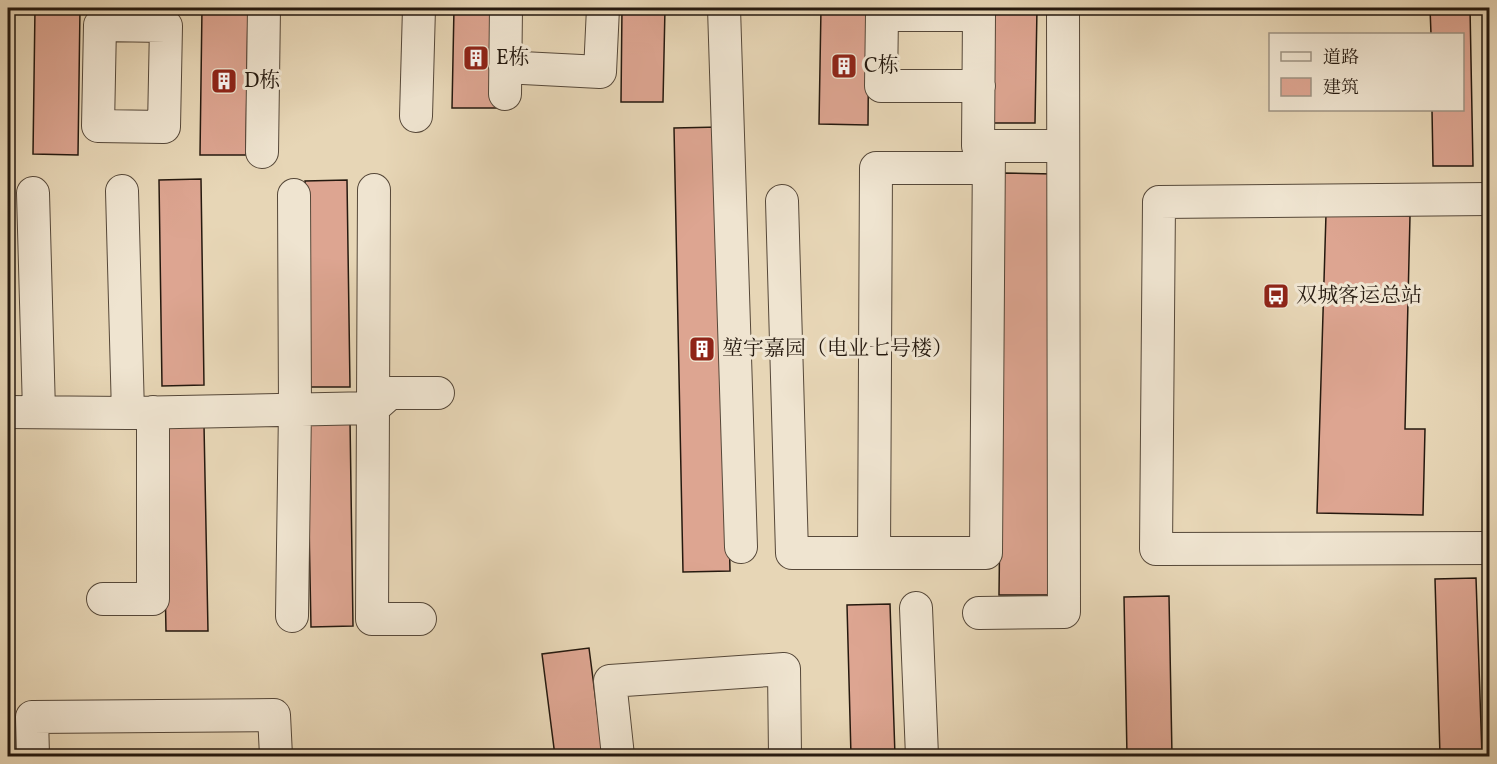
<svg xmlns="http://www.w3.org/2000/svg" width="1497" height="764" font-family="Vollkorn,'Noto Serif SC',serif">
  <rect width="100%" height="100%" fill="#e7d6b6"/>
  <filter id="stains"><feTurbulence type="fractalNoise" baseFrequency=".00333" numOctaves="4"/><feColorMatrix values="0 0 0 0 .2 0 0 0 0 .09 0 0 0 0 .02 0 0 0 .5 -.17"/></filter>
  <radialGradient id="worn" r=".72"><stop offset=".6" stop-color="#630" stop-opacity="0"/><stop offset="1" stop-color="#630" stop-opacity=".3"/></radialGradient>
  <path fill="#dda591" stroke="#25190f" stroke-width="1.5" d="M35 8H80L78 155 33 154Z
    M202 8H248L246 155H200Z
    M454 8H500L497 108H452Z
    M622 8H665L663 102H621Z
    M821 8H869L868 125 819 124Z
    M991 8H1037L1035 123H990Z
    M1430 8H1470L1473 166H1433L1432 110H1462V34H1431Z
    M720 127 730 571 683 572 674 128Z
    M1004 173 1054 174 1049 595H999Z
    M201 179 204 385 162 386 159 180Z
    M347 180 350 387H308L305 181Z
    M1326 214 1410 216 1405 429H1425L1423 515 1317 513Z
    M350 420 353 626 311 627 307 421Z
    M204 425 208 631H166L162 426Z
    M1476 578 1482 756H1440L1435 579Z
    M1169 596 1172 756H1127L1124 597Z
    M890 604 895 756H851L847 605Z
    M589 648 603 756H555L542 654Z"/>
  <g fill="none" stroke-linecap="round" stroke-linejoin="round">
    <defs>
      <path id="minor" d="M724 8 741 547
        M100 25 166 26 164 127 98 126Z
        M505 67 600 72 603 8
        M979 86H881L882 15H979L978 146H1063
        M505 94 506 8
        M416 116 419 8
        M262 152 264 8
        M988 168H876L874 553H986L989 146
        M374 190 372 619H420
        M122 191 128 413
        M33 193 39 411
        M1490 199 1159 202 1156 549 1490 548
        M782 201 792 553H874
        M8 412 128 413 373 408 390 393H438
        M103 599H153V412
        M916 608 922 756
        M979 613 1064 612 1063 8
        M292 616 295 409 294 195
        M33 756 32 717 274 715 276 756
        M618 756 610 681 784 669 785 756"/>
    </defs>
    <use href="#minor" stroke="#564839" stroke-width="34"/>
    <use href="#minor" stroke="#efe4d0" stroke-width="32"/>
  </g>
  <defs>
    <symbol id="building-square" viewBox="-11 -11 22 22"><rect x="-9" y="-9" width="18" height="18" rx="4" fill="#8f2418" stroke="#efe4d0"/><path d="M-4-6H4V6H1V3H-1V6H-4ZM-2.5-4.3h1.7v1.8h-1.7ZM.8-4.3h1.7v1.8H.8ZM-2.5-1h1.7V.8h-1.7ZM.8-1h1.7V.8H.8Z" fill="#fff"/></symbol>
    <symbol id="bus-square" viewBox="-11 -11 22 22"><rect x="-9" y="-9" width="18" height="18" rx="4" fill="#8f2418" stroke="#efe4d0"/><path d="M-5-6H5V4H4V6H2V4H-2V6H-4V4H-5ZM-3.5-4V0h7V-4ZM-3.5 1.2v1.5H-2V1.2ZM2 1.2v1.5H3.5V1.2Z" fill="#fff"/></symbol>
  </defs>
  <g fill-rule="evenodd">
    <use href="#building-square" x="461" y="43" width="30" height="30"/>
    <use href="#building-square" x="829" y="51" width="30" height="30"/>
    <use href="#building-square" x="209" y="66" width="30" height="30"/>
    <use href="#bus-square" x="1261" y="281" width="30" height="30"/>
    <use href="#building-square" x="687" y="334" width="30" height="30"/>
  </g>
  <g text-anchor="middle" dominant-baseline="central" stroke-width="6" stroke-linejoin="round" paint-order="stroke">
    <g font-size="21" fill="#25190f" stroke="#efe4d0" text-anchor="start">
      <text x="496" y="58">E栋</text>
      <text x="864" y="66">C栋</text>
      <text x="244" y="81">D栋</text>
      <text x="1296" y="296">双城客运总站</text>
      <text x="722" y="349">堃宇嘉园（电业七号楼）</text>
    </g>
  </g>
  <rect width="1497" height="764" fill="none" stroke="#e7d6b6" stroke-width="30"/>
  <rect x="9" y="9" width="1479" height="746" fill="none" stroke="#25190f" stroke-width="3"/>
  <rect x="15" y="15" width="1467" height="734" fill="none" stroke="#25190f" stroke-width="1.5"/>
  <rect x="1269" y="33" width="195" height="78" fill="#efe4d0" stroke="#9e9383" stroke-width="1.5"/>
  <rect x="1281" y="52" width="30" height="9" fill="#efe4d0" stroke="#9e9383" stroke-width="1.5"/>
  <text x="1323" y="63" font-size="18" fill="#25190f">道路</text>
  <rect x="1281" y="78" width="30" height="18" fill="#dda591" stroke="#9e9383" stroke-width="1.5"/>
  <text x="1323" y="93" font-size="18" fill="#25190f">建筑</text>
  <rect width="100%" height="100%" filter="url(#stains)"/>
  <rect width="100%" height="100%" fill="url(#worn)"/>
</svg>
